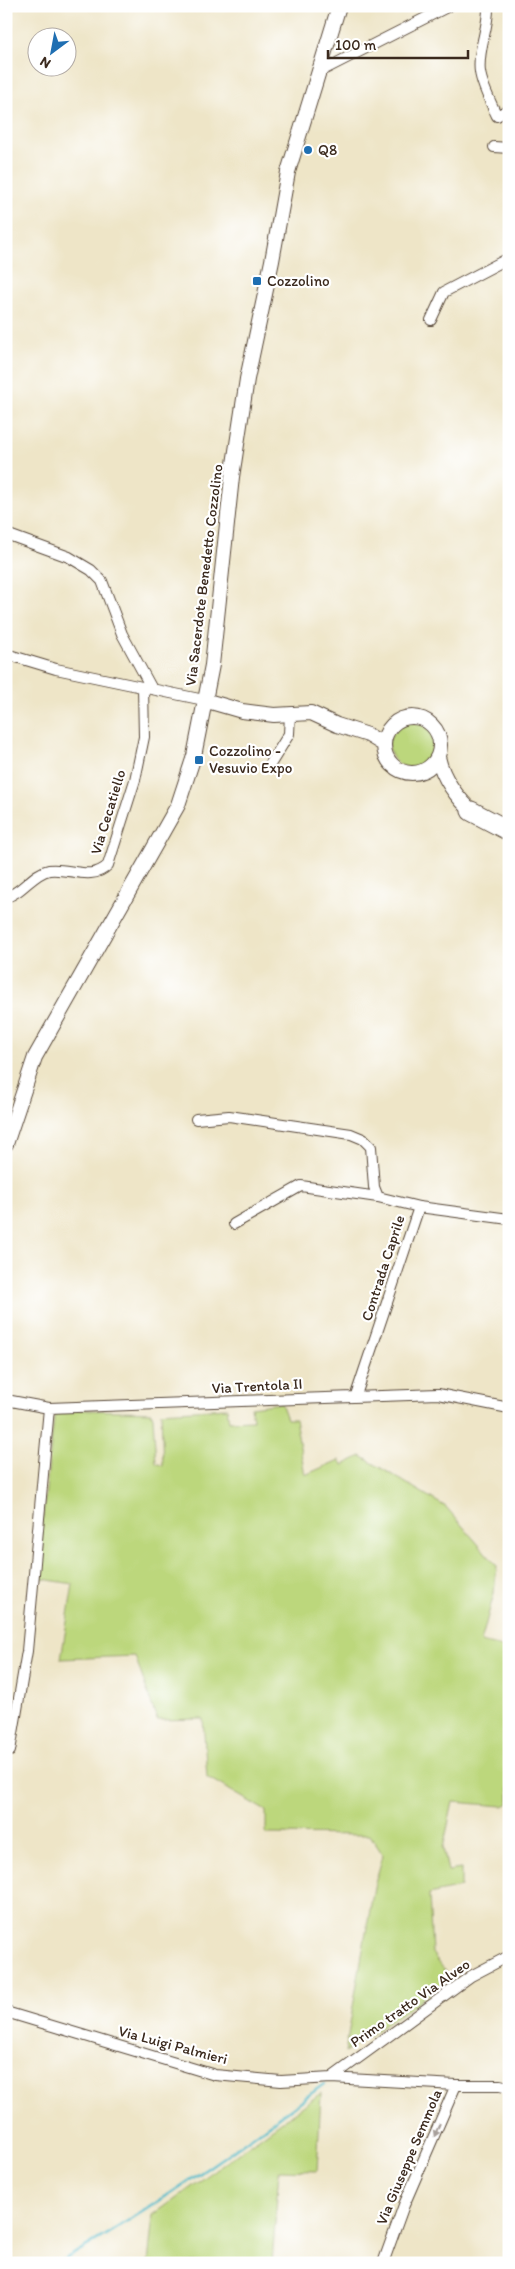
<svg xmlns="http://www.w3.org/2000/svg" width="515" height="2269" font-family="Itim,sans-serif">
  <rect width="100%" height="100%" fill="#fff"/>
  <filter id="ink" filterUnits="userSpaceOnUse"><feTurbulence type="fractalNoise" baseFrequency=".02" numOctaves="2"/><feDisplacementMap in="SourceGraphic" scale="10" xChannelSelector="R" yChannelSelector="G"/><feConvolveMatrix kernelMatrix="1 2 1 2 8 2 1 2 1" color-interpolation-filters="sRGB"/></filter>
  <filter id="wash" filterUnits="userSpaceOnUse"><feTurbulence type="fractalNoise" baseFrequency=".0096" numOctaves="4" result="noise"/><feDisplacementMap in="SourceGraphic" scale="20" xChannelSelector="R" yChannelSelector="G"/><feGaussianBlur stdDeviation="1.12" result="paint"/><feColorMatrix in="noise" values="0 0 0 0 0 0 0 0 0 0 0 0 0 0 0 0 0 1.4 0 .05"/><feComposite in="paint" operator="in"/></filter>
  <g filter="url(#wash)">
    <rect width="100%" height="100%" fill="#eee5c7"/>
    <path fill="#bcd77c" stroke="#7c804d" d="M389 745a23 23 0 1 1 46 0a23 23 0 1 1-46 0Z
      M281 1403 287 1419H295L305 1475 339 1460 343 1465 361 1456 446 1507 497 1566 494 1593 481 1642 509 1649V1803L503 1806 453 1802 443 1848 448 1871 461 1869V1887L429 1894 432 1953 451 1979 345 2052 374 1887 383 1855 370 1835 266 1834V1811L207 1777 203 1719 157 1720 135 1656 61 1659 73 1584 36 1578 55 1409 151 1412 153 1417 156 1463 163 1466 161 1412 227 1408 229 1421 253 1420 251 1407Z
      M321 2093 317 2171 279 2170 272 2263H148L153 2215Z"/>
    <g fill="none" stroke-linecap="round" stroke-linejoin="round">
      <path stroke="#4cb8c7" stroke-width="2.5" d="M58 2263C151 2210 238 2148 324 2084"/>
    </g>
  </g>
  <g filter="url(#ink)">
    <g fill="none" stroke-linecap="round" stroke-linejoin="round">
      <defs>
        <path id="street" d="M488 6C489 28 477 50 480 72 482 86 491 103 497 116L509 109
          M319 72 449 6
          M494 147 509 148
          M431 320 444 292 509 258
          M6 534 69 557 91 570 102 581 122 634 152 689
          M6 654 56 669 204 700
          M268 768 289 734 290 714
          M6 897C22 893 33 873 49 870 68 867 92 882 108 865L135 780 144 737 143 687
          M196 1119 229 1116 351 1134 363 1139 371 1147 374 1187 378 1197
          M234 1224 301 1186 378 1197 419 1207
          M356 1395 419 1207 509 1219
          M6 1400 49 1408 438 1394 509 1408
          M10 1751 27 1651 49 1408
          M6 2012 215 2075 281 2081 331 2078 456 2085H500L509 2087
          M331 2078 471 1976 509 1956
          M383 2263 404 2205 456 2085"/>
        <path id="secondary" d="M204 700 242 711 274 715 311 713 337 725 368 735 383 744
          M384 745a28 28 0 1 1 56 0a28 28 0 1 1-56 0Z
          M438 757C443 780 460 801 477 816
          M6 1144 35 1057 178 805 194 756 212 665 232 477 247 379 272 261 288 172 339 6"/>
        <path id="highway" d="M471 811 509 831"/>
      </defs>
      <use href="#street" stroke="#564637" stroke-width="12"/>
      <use href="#secondary" stroke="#564637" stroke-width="16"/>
      <use href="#highway" stroke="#564637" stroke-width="21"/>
      <use href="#street" stroke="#fff" stroke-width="10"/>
      <use href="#secondary" stroke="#fff" stroke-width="14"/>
      <use href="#highway" stroke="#fff" stroke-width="19"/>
    </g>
    <defs><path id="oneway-solid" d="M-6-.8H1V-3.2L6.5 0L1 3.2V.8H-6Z" transform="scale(1.25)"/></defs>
    <use fill="#a79f9a" href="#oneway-solid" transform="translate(437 2130) rotate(113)"/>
  </g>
  <g fill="#1f6fb2" stroke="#fff" stroke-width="2">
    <circle cx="308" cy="150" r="5"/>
    <rect x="252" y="276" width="10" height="10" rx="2.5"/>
    <rect x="194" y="755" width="10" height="10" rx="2.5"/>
  </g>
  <g text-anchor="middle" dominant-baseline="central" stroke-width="4.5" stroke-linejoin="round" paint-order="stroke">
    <g font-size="15" fill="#3b2a1e" stroke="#fff" text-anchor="start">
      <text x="318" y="150">Q8</text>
      <text x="267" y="281">Cozzolino</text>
      <text x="209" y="751">Cozzolino -<tspan x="209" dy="17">Vesuvio Expo</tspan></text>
    </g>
    <g font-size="15" fill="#3b2a1e" stroke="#fff">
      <text transform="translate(204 575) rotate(-83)">Via Sacerdote Benedetto Cozzolino</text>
      <text transform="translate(108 812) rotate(-73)">Via Cecatiello</text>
      <text transform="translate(383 1268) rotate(-72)">Contrada Caprile</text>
      <text transform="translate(257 1386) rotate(-3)">Via Trentola II</text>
      <text transform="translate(410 2003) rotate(-35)">Primo tratto Via Alveo</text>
      <text transform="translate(173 2045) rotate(15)">Via Luigi Palmieri</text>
      <text transform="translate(409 2157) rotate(-67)">Via Giuseppe Semmola</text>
    </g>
  </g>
  <rect width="515" height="2269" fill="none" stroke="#fff" stroke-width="25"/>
  <g transform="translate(52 52) rotate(212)"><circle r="24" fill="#ffffff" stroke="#b1aaa5"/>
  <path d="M0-4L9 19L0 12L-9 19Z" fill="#1f6fb2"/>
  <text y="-8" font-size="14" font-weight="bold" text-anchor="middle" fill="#3b2a1e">N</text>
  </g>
  <path d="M328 50v8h140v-8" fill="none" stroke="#3b2a1e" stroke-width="2.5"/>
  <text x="335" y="50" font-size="15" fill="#3b2a1e" stroke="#ffffff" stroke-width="4" paint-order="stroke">100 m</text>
</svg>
